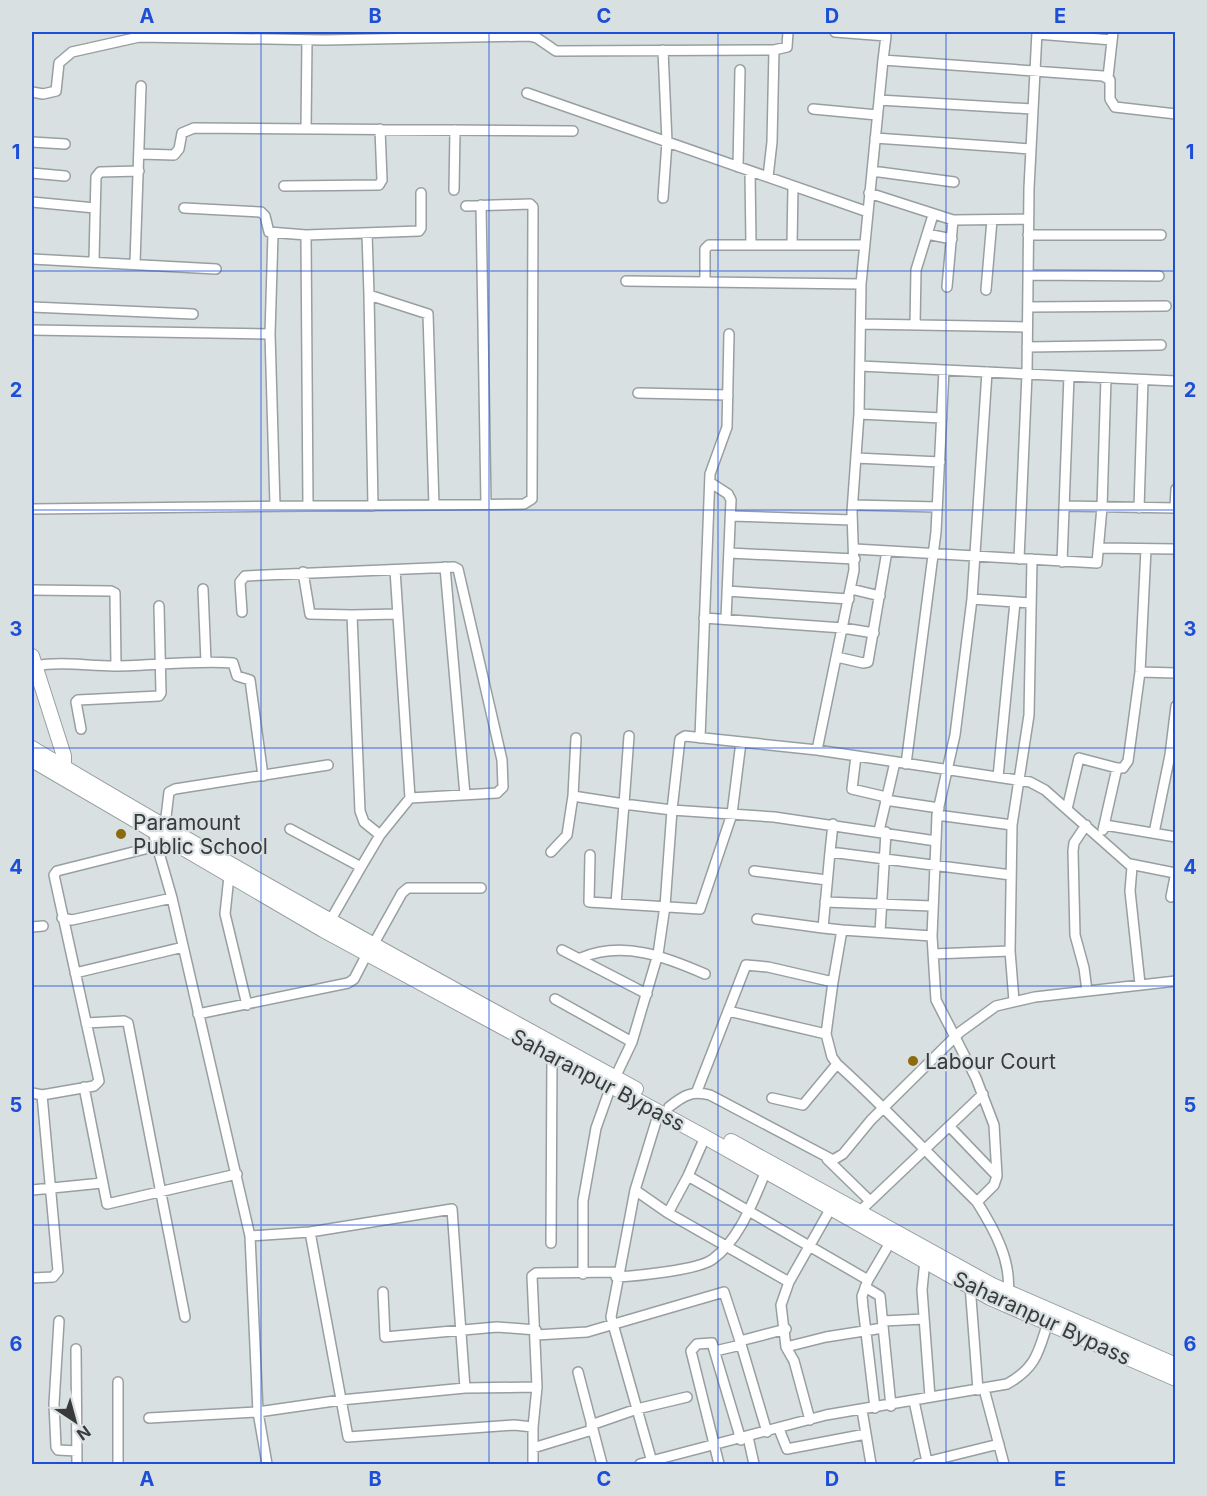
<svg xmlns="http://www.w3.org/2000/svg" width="1207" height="1496" font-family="Inter,sans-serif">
  <rect width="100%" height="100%" fill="#d9e0e2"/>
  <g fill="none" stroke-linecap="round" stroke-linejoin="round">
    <defs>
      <path id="street" d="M835 32 886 36 883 60 1103 76 1110 80V99L1115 107 1176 114
        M1037 34 1112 40
        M1108 77 1113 32
        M32 92 43 94 56 91 59 63 72 52 139 37 324 40 529 36 537 38 556 51 774 50 787 47 788 32
        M527 93 868 212
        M879 100 1032 109
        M813 109 877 115
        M306 129 307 40
        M875 138 1031 149
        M32 142 65 144
        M140 154 174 155 179 149 182 133 194 128 573 131
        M738 167 740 70
        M750 171 751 245
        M872 171 954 182
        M32 173 65 176
        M768 177 772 142 774 50
        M284 186 379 185 382 180 380 129
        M454 190 455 130
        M869 193 953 220 1028 219
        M663 198 667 142 663 50
        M32 202 95 208
        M481 205 486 504
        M367 233 369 295
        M273 234 270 334 275 506
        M927 234 952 239
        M306 235 419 231 421 228V193
        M1028 235H1161
        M792 245 793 186
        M32 259 216 269
        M94 260 96 177 100 172 139 171
        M135 263 141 86
        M1028 275 1159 276
        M626 281 861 284
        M705 282V249L709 245H864
        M947 287 953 220
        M986 290 992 220
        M32 307 193 314
        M1028 307 1166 306
        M861 324 1027 327
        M915 325 916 270 933 215
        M32 330 270 334
        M1027 347 1161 345
        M860 366 1176 381
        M638 393 728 395
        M859 414 942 418
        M856 458 940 462
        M711 483 728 494 731 500 726 619
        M434 505 524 504 532 499 533 207 530 204 466 206
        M853 505 937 507
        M308 506 434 505 428 314 369 295 373 506
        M1064 506 1176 508
        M1139 508 1143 380
        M1175 508 1176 489
        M32 509 308 506 306 235 269 232 265 216 261 212 184 208
        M731 516 852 520
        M1100 548 1176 549
        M855 549 1097 563 1102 507 1106 378
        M729 553 855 559
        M1019 559 1027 374 1029 188 1037 32
        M1062 562 1069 376
        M445 567 465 795
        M303 572 310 614 352 615
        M203 589 206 662
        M851 589 880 596
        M32 590 111 591 115 593 116 666
        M727 591 849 599
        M972 599 1031 603
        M242 612 240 582 245 576 454 567 458 569 502 760 503 787 497 793 410 798
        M704 618 843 628 874 633
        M837 657 863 663 868 662 887 551
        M35 666C61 661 87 666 114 666 154 666 193 660 233 663L237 676 250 680 263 776
        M1140 672 1176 673
        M81 729 76 702 78 700 159 696 161 693 159 606
        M700 738 710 474 727 427 729 334
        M817 750 854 570 852 512 859 414 861 284 883 60
        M856 756 852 789 886 797
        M906 764 936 532 944 370
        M998 777 1015 602
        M573 796 576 738
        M885 800 939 808
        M1067 809 1079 758 1117 768H1123L1128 761 1140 672 1146 549
        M937 815 1012 825
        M833 824 830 852 1011 875
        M161 825 166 817 169 792 175 789 328 765
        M1086 825 1074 843 1073 851 1075 935 1084 968 1087 991
        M1105 825 1176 837
        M290 829 361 867 380 835 410 798 395 570
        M1103 830 1117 768
        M879 831 895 762
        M153 832 172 898 250 1236 258 1412 267 1464
        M1154 833 1170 755 1176 706
        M380 835 364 822 360 811 352 615 398 614
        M936 841 937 815 955 735 972 599 987 372
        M551 852 567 835 573 796 624 804 629 736
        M830 852 823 928 842 930
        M590 855 589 902 700 909 732 814 741 742
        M1130 864 1175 873
        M754 871 827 880
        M229 876 225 914 247 1005
        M1171 897 1176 872
        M825 902 932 906
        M62 918 72 920 172 898
        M757 919 823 928
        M330 921 361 867
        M32 927 43 926
        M880 932 886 832
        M932 936 936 841 774 817 672 810 680 739 685 736 817 750 1017 780 1030 782 1045 790 1132 867 1130 891 1140 984
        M373 945 402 893 408 888H481
        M562 950 647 994
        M933 954 1010 951
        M581 958C623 940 666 957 705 974
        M75 973 183 947
        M555 999 632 1042
        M1014 1001 1010 951 1012 825 1029 715 1032 559
        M728 1011 826 1034 832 1057 837 1064C886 1108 930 1156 977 1202L994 1185 997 1176 994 1125 976 1078 936 1000 932 936 842 930 833 982
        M198 1014 348 983 354 979 367 954
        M86 1023 124 1021 128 1023 185 1317
        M84 1087 107 1204 237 1174
        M697 1091 746 965 768 967 833 982 826 1034
        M32 1093 42 1095 58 1271 53 1277 32 1278
        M42 1095 94 1086 99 1081 54 875 57 871 157 846
        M772 1098 803 1105 837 1064
        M669 1107C683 1096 692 1090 710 1095L833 1160 843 1154 871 1120 960 1032 996 1006 1035 997 1176 981
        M950 1127 997 1176
        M827 1159 870 1201
        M688 1176 868 1280 891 1241
        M32 1190 102 1183
        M635 1190 668 1213 789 1282 831 1208
        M977 1202C994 1229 1012 1261 1008 1294
        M859 1212 983 1094
        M668 1213 688 1176 705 1137
        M310 1232 452 1209 465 1388
        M250 1236 310 1232 348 1437 514 1425 533 1427V1464
        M551 1243 552 1055
        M925 1260 922 1290 930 1397
        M583 1274V1201L596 1128 611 1086 632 1042 658 954 665 906 672 810 624 804 616 903
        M616 1277C636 1276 699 1270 713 1259 740 1239 753 1201 766 1171
        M868 1280 862 1296 863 1307 875 1408
        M789 1282 781 1305 786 1347 794 1361 810 1420
        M970 1285 978 1390
        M865 1287 880 1296 891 1406
        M383 1292 385 1337 497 1327 536 1330
        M59 1321 54 1404 56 1447 58 1450 77 1451
        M883 1321 924 1319
        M536 1335 587 1332 724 1292 740 1341
        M786 1347 826 1337 883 1328
        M76 1349 77 1464
        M715 1351 741 1345
        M578 1372 602 1464
        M984 1389 1004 1464
        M914 1401 927 1462
        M862 1410 871 1464
        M149 1418 258 1412 341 1400 465 1388 537 1387
        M591 1425 637 1409 687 1397
        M533 1427 537 1387 532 1276 536 1273 618 1272
        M779 1429 787 1449 866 1434
        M767 1432 740 1341 786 1329
        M748 1437 754 1464
        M533 1448 592 1430
        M652 1462 611 1317 635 1190 659 1112
        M118 1464V1382
        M640 1464 826 1415 1007 1384C1038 1367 1039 1349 1049 1319
        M719 1464 691 1351 697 1344 712 1343 741 1440
        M918 1464 999 1444"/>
      <path id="secondary" d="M32 656 64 756V767L60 774
        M32 748C230 867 433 978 636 1089
        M32 760 323 930 705 1137 990 1298 1176 1379
        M731 1141 992 1285 1176 1365"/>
    </defs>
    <use href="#street" stroke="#989fa1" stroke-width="12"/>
    <use href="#secondary" stroke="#989fa1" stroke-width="16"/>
    <use href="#street" stroke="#fff" stroke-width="9"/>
    <use href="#secondary" stroke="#fff" stroke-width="14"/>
  </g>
  <path fill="none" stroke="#1d4ed8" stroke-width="1.5" stroke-opacity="0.55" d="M261 32V1464M489 32V1464M718 32V1464M946 32V1464M32 271H1176M32 510H1176M32 748H1176M32 986H1176M32 1225H1176"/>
  <g fill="#8e6a0e" stroke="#d9e0e2" stroke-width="2">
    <circle cx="121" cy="834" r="6"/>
    <circle cx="913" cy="1061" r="6"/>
  </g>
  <g text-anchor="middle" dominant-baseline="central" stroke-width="4.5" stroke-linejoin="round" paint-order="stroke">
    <g font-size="21" fill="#383a3b" stroke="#d9e0e2" text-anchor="start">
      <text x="133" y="822">Paramount<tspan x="133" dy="24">Public School</tspan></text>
      <text x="925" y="1061">Labour Court</text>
    </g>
    <g font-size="21" fill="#383a3b" stroke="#d9e0e2">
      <text transform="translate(598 1080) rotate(28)">Saharanpur Bypass</text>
      <text transform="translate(1042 1318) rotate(25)">Saharanpur Bypass</text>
    </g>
  </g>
  <rect width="1207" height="1496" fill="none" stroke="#d9e0e2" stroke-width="66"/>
  <g transform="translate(75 1421) rotate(144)" stroke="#d9e0e2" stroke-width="4.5" paint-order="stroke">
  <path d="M0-4.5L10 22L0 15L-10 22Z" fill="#383a3b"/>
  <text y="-9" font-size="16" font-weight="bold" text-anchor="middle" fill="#383a3b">N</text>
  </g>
  <rect x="33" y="33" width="1141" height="1430" fill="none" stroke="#1d4ed8" stroke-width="2"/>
  <g font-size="20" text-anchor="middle" font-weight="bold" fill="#1d4ed8">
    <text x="147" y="23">A</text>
    <text x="375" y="23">B</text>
    <text x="604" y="23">C</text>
    <text x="832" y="23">D</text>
    <text x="1060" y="23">E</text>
    <text x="16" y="159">1</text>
    <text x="1190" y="159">1</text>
    <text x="16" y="397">2</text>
    <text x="1190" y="397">2</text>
    <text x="16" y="636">3</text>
    <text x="1190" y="636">3</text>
    <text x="16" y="874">4</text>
    <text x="1190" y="874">4</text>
    <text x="16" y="1112">5</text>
    <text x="1190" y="1112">5</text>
    <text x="16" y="1351">6</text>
    <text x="1190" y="1351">6</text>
    <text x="147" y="1486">A</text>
    <text x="375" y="1486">B</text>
    <text x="604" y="1486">C</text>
    <text x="832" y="1486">D</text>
    <text x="1060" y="1486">E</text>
  </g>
</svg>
